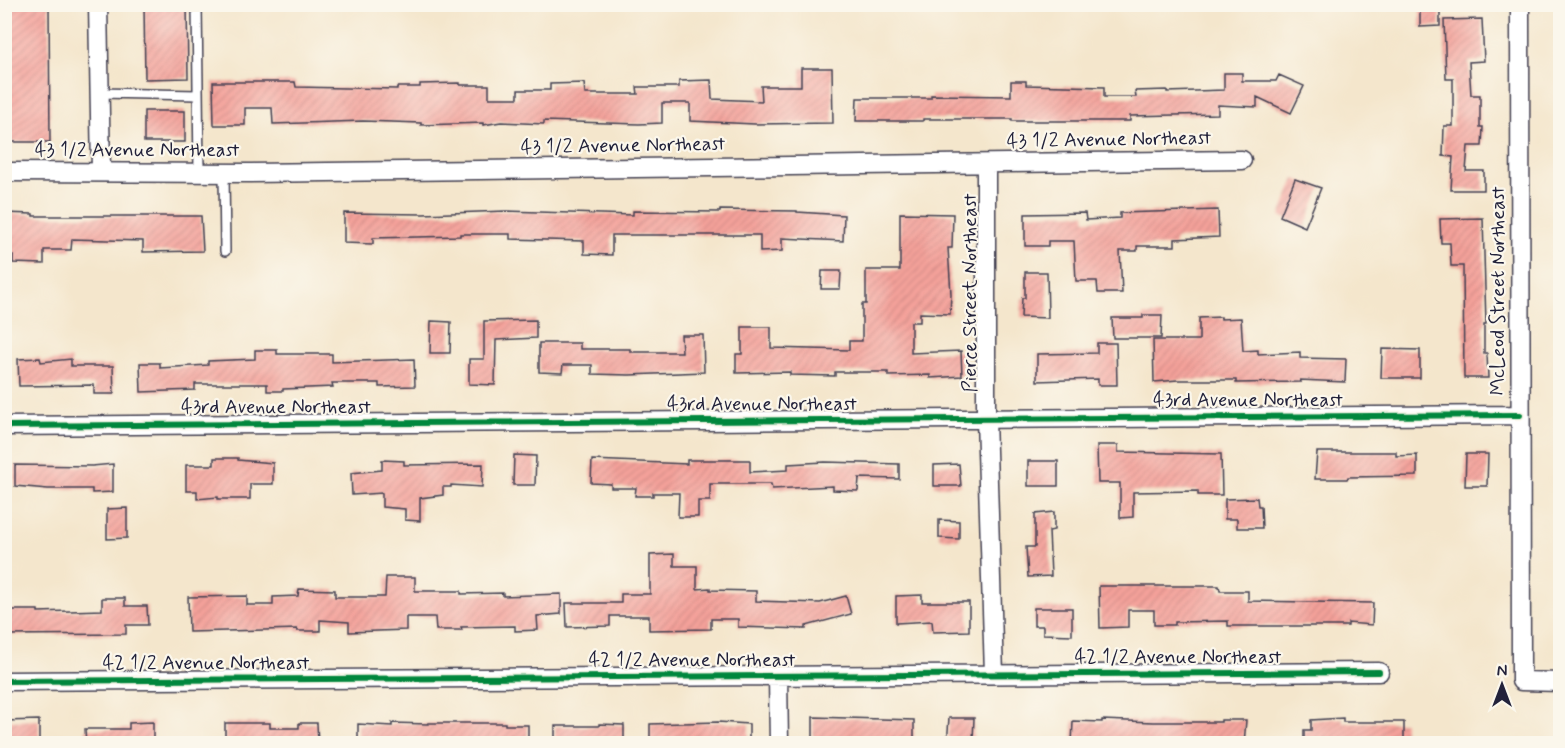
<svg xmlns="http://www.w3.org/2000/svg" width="1565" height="748" font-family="Mynerve,sans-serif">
  <defs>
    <pattern id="building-hatch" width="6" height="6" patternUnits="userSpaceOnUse" patternTransform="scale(1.5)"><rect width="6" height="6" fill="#f4a19a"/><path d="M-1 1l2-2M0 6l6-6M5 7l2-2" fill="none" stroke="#d18a86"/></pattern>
  </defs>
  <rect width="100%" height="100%" fill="#fbf7ec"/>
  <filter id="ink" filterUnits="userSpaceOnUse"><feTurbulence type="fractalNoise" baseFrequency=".0167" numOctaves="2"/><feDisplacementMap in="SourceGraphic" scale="12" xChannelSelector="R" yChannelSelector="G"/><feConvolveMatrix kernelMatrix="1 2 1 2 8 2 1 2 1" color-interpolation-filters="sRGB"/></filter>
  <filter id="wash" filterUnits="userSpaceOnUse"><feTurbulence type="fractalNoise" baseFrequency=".008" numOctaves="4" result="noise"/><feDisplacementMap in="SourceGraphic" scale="24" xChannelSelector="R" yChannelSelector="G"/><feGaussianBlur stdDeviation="1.35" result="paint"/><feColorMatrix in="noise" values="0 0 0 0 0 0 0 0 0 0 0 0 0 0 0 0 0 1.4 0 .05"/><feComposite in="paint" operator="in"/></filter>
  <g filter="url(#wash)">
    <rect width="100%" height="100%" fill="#f4e6cc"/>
    <g id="blocks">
      <path fill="url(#building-hatch)" d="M4 4H49L50 142H4Z
        M144 4H187L188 78 145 79Z
        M1420 7H1440V26L1420 27Z
        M1482 19 1484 61 1469 62 1471 95H1480V127H1483L1482 146H1468L1466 171H1484V190H1451L1453 157 1443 156 1444 126H1453V79H1446L1444 20Z
        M801 68H832L833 123 755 124 690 121V103H662V123L639 124 544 121V124L501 122 483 125V123L421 125V123L363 121 273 124 272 108H245V125H214L213 82H295L296 87 397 89V87H420V84L460 83V85H489V98H518V90H550V84L584 83 585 94H638L637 87H679V81L711 80 712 99 762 101 761 86H801Z
        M1224 73H1242V81H1276L1279 75 1304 86 1291 113 1257 97V107L1218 105V114L1130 116V121H1012V119H923V121H856L857 98H931V95L1011 96V81H1026V85L1104 87V97H1136L1135 91 1167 90V92L1224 90Z
        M144 111H185V142H144Z
        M1295 179 1321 188 1305 227 1280 216Z
        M720 210 797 211V212L844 215 843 241 782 238V251L760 252V235H612V255L584 254V241L510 239V234H460V236L373 238V244L344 243V213L423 214 506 211 633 215V211L720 212Z
        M1218 210 1219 237 1175 239V246H1137V251H1120L1122 293H1098L1097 281H1076L1074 241H1048V246H1025V214L1085 213 1086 220 1120 218V213Z
        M4 213 33 214V216H201L203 251 143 252V241L72 239 71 250H44V264L13 263V255H4Z
        M900 213 953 214 952 248H948L951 294 950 314 920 313V322H911V353L961 351 962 376 930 378V375L888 376V372H835V376L790 375V372L736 373V354H742V327H771V348L849 350V341H862V304H866V270H900Z
        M1483 218 1486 324H1484V353H1487L1488 378H1464L1463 266H1451L1450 243H1441L1440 219Z
        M822 271H841L840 289H821Z
        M1025 272H1047L1048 318 1021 317 1022 298H1025Z
        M1143 315H1162L1161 338H1113L1112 318H1143Z
        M1221 317V319L1241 318 1243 351 1258 350V354L1300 352V358L1346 359 1345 382 1300 380 1301 382 1236 383V380H1178L1154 382 1153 340H1199V318Z
        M536 320V338L496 340 495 385 469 384V359H484V321Z
        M431 321 451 322 450 353H430Z
        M681 335H703L704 372 629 375 592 374V365H563L562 373 539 372V343H580V349H630V352H682Z
        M1097 343H1116L1117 385H1098V379L1037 381V354L1097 353Z
        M1382 349 1420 350V378H1381Z
        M255 350H277V354H332V362L414 359 415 386 379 387V383H332L333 387 283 389V391H267V384H195V390L141 392 140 363H160V368L208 365V361L255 359Z
        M40 358 41 362 71 359V366H113L114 394H94V385L19 386 18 359Z
        M1097 445H1118V452L1221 454 1222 495H1198V491L1133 492V517L1120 518V483H1098Z
        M1317 452H1396V456L1417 455V476L1348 477 1347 479H1315Z
        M1466 454H1488L1487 486H1465Z
        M514 455 536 456 535 485H513Z
        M214 458H238V460L273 463V484H250V499H218V497L197 499V491H186V465H214Z
        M382 460 404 461V465L483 464 482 487 451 485V487H443V495L420 498V521L405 520V509L382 507V493L352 495 351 473 382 470Z
        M592 460 687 464V460H750V472L788 470V464L825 462 899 464V479L859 478 858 491 833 490V486L772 489 771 484H710V501H698V517H678L679 493H653V496H635L636 488H611V484L591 483Z
        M1028 461H1058V486H1028Z
        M113 464V492L92 493V489H48L15 486V465L92 466Z
        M959 464 961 486H934V465Z
        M1257 498 1258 506H1261L1262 528H1237V519H1225V499Z
        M127 508V538L107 539V509Z
        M1054 512V530L1049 531 1051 576 1028 577 1026 547H1035V514Z
        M939 520 959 521V539L939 538Z
        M674 554V566H697V589L710 588V590L756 591V601L820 603 846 596 851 614 806 626V629L738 627V619H711V629L649 630V616H610V626L567 627 566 603H621V594H650V555Z
        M386 577H415V591H461V594L503 593V596L561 594V614L537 616 538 630 515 631V626L461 627 462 630H436L435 617H406V630L349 632V622L320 620V631H297V629L189 632 188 597 247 596V605H273V597L298 596 299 589 335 590V597H385Z
        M1099 586H1219L1220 591H1248V601L1373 603 1372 625 1348 623V626H1228V621L1175 622V625H1154V610H1128V627L1100 628Z
        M922 595V602H969V631L933 632 932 621 896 623V596Z
        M102 598H125V606H147L148 625H126V634L4 635V610H38V612L102 610Z
        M1034 608H1072V635L1043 634V626H1034Z
        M813 717 914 720V744H813Z
        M949 718H974L973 740H970V744H947Z
        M1343 718V722H1404V743L1358 744V739L1333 744H1304V730H1311V720Z
        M39 720V744H4V721Z
        M1102 720 1153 722H1221V720H1246L1244 744H1072L1073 721 1102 722Z
        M153 722V744H86L85 729H129V723Z
        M718 722 749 724V744H650V724Z
        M225 723H270V728H299V723H317L318 744H225Z
        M392 723 428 724V723H505V725H528V744H358V724L392 726Z
        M599 724 624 725V744H555V726H599Z"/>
    </g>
  </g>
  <g filter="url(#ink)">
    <use href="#blocks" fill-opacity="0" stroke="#423f51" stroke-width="1.5"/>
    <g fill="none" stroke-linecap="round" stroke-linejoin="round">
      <defs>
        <path id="service" d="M197 4 199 172
          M100 93 198 95
          M224 173 225 251"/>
        <path id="minor" d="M98 4 101 171
          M1520 4 1521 681 1560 682
          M986 164V419L994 674
          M4 172 251 173 1242 160
          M4 426 1520 415
          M778 676 779 744
          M4 681 1379 672"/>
      </defs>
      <use href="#service" stroke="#423f51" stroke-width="12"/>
      <use href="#minor" stroke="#423f51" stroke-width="21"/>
      <use href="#service" stroke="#fff" stroke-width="9"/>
      <use href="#minor" stroke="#fff" stroke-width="18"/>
      <defs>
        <path id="cycleway" d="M4 426 1520 415
          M4 681 1379 672"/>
      </defs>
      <use href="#cycleway" stroke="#fbf7ec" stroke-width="10"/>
      <use href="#cycleway" stroke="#00873e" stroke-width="6"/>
    </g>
  </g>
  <g text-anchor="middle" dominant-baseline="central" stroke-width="4.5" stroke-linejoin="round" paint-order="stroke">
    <g font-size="20" fill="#22223b" stroke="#fbf7ec">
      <text transform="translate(1109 140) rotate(-1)">43 1/2 Avenue Northeast</text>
      <text transform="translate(623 146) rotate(-1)">43 1/2 Avenue Northeast</text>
      <text x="137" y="150">43 1/2 Avenue Northeast</text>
      <text transform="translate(1498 291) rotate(-90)">McLeod Street Northeast</text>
      <text transform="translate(970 293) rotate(-90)">Pierce Street Northeast</text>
      <text x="1248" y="400">43rd Avenue Northeast</text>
      <text x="762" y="404">43rd Avenue Northeast</text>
      <text x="276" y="407">43rd Avenue Northeast</text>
      <text x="1178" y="657">42 1/2 Avenue Northeast</text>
      <text x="692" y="660">42 1/2 Avenue Northeast</text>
      <text x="206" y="663">42 1/2 Avenue Northeast</text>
    </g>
  </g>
  <rect width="1565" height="748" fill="none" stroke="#fbf7ec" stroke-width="24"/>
  <g transform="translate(1502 685)" stroke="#fbf7ec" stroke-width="4.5" paint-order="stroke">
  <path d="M0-4.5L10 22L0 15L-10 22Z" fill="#22223b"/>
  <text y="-9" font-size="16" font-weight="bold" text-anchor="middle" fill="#22223b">N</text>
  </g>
</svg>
